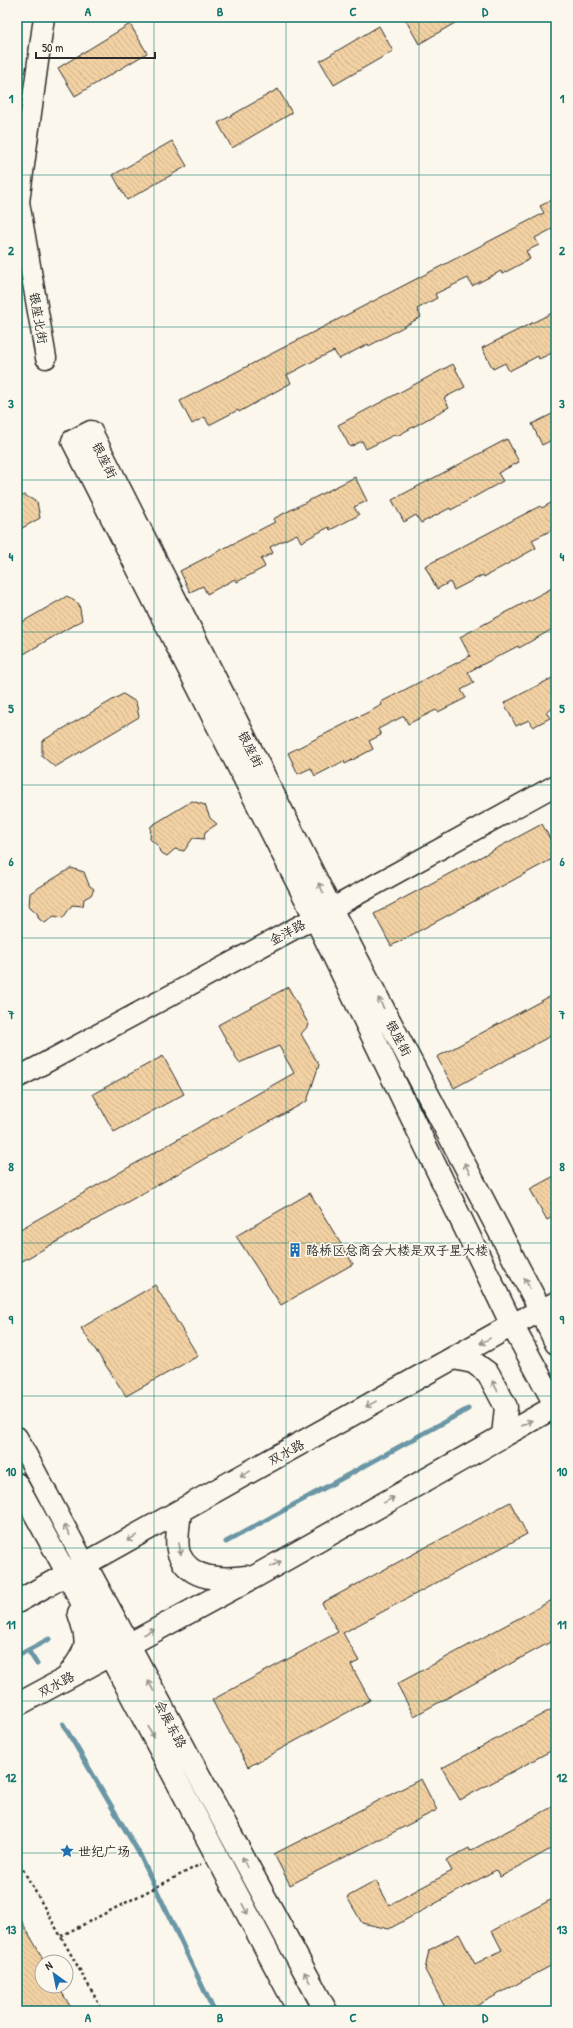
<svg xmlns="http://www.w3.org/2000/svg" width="573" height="2028" font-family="'Patrick Hand','LXGW WenKai TC',sans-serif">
  <defs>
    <pattern id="building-back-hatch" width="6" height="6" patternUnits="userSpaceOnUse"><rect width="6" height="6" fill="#f2d1a3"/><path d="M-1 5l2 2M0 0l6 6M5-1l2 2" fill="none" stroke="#d0b48c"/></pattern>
  </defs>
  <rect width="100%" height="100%" fill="#fbf7ec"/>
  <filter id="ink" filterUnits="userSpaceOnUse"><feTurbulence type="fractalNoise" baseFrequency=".025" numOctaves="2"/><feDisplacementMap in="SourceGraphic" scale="8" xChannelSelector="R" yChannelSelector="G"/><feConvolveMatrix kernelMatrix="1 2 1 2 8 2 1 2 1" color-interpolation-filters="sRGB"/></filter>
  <g filter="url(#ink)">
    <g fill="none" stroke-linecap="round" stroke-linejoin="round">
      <path stroke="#6b96a5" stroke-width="5" d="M226 1542 468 1409
        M28 1650 37 1664
        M17 1656 49 1639
        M63 1724 139 1853 214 2011"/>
    </g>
    <path fill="url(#building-back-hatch)" stroke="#2b2b2b" d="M404 17H465L419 44Z
      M130 24 147 53 75 96 58 68Z
      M379 26 393 51 334 85 320 61Z
      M278 89 292 113 232 148 218 123Z
      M172 141 187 166 127 200 113 175Z
      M556 198V236L552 229 535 238 539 245 526 251 530 259 502 274 501 271 472 286 468 278 435 294 437 298 417 309 421 317 369 346 368 344 339 359 334 351 321 357 287 375 291 383 239 412 238 410 209 425 205 417 192 424 180 401 544 213 540 206Z
      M556 311V351L539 359 538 356 509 371 505 363 493 369 482 348Z
      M453 364 465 387 444 398 449 407 397 436 396 434 366 449 362 441 350 447 338 425Z
      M556 412V438L542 445 532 424Z
      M507 439 519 462 498 473 503 481 451 510 450 508 421 523 416 515 404 522 392 500Z
      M355 477 367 501 354 507 359 515 330 530 329 527 301 542 297 534 270 547 273 553 261 559 265 567 237 582 235 579 207 594 203 586 190 592 180 571 275 522 273 519Z
      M24 495 37 502 40 518 17 531V499Z
      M556 500V528L532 540 536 548 484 577 483 575 454 590 450 582 437 589 425 566 540 506 542 508Z
      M556 586V627L519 648 518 646 468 672 474 683 461 690 466 698 438 712 436 710 408 724 404 716 378 729 381 735 369 741 373 749 345 764 344 761 315 776 311 768 298 774 288 753 382 705 381 702 470 656 460 637Z
      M67 596 79 604 82 620 17 658V625Z
      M556 676V707L546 712 550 718 533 727 529 720 516 726 504 703Z
      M123 694 136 702 139 717 55 767 42 756V741Z
      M192 801 205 805 210 818 217 824 205 832 204 839 193 838 184 851 175 849 167 856 160 852 158 846 150 839 151 826Z
      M542 824 556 850V857L391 946 374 914Z
      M71 868 84 872 89 885 94 889 91 895 84 899 83 906 72 905 63 918 54 916 45 923 39 919 37 913 29 906 30 893Z
      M288 987 309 1025 301 1034 319 1065 307 1101 17 1264V1231L294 1073 279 1046 239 1063 218 1025Z
      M556 993V1033L454 1088 437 1057Z
      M163 1056 184 1094 114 1132 93 1094Z
      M556 1175V1215L547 1220 530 1189Z
      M310 1193 353 1264 281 1305 236 1236Z
      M155 1285 198 1356 126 1396 81 1328Z
      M510 1502 527 1534 343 1633 359 1661 351 1665 370 1700 248 1767 212 1700 338 1632 322 1603Z
      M556 1598V1639L414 1716 397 1684Z
      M556 1707V1748L460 1800 442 1768Z
      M421 1779 437 1810 290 1885 274 1854Z
      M556 1805V1846L500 1877 496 1870 389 1929 362 1923 347 1897 376 1881 389 1905 452 1871 446 1860 469 1848 470 1851Z
      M556 1897V1963L467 2011H447L425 1970 429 1950 459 1934 475 1964 502 1950 492 1931Z
      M17 1913 42 1957V1986H58L73 2011H17Z"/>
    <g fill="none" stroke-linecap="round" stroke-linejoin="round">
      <defs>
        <path id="minor" d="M44 17 19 202 46 358
          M17 1078 331 909 556 785
          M17 1437 85 1564
          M17 1483 67 1574"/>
        <path id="major" d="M556 1343 541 1311 331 909 91 432 73 441 315 917 512 1325 556 1406
          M454 1358 473 1362 488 1373 506 1407 503 1436
          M180 1511C179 1523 175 1542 179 1554 190 1581 223 1580 247 1577
          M85 1564 326 2011
          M67 1574 299 2011
          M17 1602 512 1325 556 1303
          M68 1676C88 1649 90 1645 79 1613
          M17 1705 256 1576 556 1406"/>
      </defs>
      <use href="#minor" stroke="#2b2b2b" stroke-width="23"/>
      <use href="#major" stroke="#2b2b2b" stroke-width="25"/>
      <path stroke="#2b2b2b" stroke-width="2.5" stroke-dasharray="3 3" stroke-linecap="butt" d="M17 1859 103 2011
        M61 1936 201 1864"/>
      <use href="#minor" stroke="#fbf7ec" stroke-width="20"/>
      <use href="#major" stroke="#fbf7ec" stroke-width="22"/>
    </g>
    <defs><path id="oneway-shaft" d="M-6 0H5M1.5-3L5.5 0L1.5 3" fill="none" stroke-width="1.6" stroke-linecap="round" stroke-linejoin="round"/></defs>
    <g stroke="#93918c">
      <use href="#oneway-shaft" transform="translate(321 888) rotate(-117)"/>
      <use href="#oneway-shaft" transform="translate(381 1003) rotate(-118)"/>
      <use href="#oneway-shaft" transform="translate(467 1168) rotate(-118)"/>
      <use href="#oneway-shaft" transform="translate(527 1283) rotate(-118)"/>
      <use href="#oneway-shaft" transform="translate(485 1341) rotate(151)"/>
      <use href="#oneway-shaft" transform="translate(495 1386) rotate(-117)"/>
      <use href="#oneway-shaft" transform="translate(371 1404) rotate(151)"/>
      <use href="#oneway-shaft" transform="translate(527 1423) rotate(-30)"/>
      <use href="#oneway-shaft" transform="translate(245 1474) rotate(151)"/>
      <use href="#oneway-shaft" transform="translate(389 1500) rotate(-29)"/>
      <use href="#oneway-shaft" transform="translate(67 1530) rotate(-118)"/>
      <use href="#oneway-shaft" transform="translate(132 1538) rotate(151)"/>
      <use href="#oneway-shaft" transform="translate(180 1549) rotate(80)"/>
      <use href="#oneway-shaft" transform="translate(276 1564) rotate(-29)"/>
      <use href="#oneway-shaft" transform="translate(149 1632) rotate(-28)"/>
      <use href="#oneway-shaft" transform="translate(151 1686) rotate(-118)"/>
      <use href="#oneway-shaft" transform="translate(151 1732) rotate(62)"/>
      <use href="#oneway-shaft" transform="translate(245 1862) rotate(-118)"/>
      <use href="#oneway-shaft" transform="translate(245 1909) rotate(62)"/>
      <use href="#oneway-shaft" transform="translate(307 1977) rotate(-118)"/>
    </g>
  </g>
  <path fill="none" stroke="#0f766e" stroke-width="1" stroke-opacity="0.55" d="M154 17V2011M286 17V2011M419 17V2011M17 175H556M17 327H556M17 480H556M17 632H556M17 785H556M17 938H556M17 1090H556M17 1243H556M17 1396H556M17 1548H556M17 1701H556M17 1853H556"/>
  <defs>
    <symbol id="building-bare" viewBox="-9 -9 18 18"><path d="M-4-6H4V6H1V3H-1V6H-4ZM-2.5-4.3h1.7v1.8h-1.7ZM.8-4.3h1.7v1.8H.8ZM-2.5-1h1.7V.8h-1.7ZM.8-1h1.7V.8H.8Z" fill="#1f6fb2" stroke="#fbf7ec" stroke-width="2.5" paint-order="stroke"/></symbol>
    <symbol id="sight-bare" viewBox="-9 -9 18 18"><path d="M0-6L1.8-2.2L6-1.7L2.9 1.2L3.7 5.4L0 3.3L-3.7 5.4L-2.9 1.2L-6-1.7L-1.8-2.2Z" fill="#1f6fb2" stroke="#fbf7ec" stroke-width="2.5" paint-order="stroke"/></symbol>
  </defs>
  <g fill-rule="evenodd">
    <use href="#building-bare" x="285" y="1240" width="20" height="20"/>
    <use href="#sight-bare" x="57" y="1841" width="20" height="20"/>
  </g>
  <g text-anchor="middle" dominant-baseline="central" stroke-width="3.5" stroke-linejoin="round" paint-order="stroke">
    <g font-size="13" fill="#2b2b2b" stroke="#fbf7ec">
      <text transform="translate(39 318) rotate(80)">银座北街</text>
      <text transform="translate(105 460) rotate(63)">银座街</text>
      <text transform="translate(251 749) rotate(63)">银座街</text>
      <text transform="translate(287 932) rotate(-28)">金洋路</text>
      <text transform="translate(399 1038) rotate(62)">银座街</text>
      <text transform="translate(286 1452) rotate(-29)">双水路</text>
      <text transform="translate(56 1684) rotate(-28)">双水路</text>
      <text transform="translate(171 1724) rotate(62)">会展东路</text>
    </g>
    <g font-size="13" fill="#2b2b2b" stroke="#fbf7ec" text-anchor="start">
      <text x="306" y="1250">路桥区总商会大楼是双子星大楼</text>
      <text x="78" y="1851">世纪广场</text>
    </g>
  </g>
  <rect width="573" height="2028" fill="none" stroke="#fbf7ec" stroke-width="44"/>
  <g transform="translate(54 1974) rotate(327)"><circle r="19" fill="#fbf7ec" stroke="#a8a59f"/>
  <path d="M0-3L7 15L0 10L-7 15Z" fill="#1f6fb2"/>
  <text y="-6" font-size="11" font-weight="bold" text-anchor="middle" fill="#2b2b2b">N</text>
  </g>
  <path d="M36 52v6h119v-6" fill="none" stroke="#2b2b2b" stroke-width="2"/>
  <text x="42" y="52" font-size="12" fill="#2b2b2b" stroke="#fbf7ec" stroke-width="3" paint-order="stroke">50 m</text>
  <rect x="22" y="22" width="529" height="1984" fill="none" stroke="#0f766e" stroke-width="1.5"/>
  <g font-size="13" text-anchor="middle" font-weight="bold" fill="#0f766e">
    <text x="88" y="16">A</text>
    <text x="220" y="16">B</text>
    <text x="353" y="16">C</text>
    <text x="485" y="16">D</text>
    <text x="11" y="103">1</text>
    <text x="562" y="103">1</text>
    <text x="11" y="255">2</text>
    <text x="562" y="255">2</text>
    <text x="11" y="408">3</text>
    <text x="562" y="408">3</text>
    <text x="11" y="561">4</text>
    <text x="562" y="561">4</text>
    <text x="11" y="713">5</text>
    <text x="562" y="713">5</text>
    <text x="11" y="866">6</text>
    <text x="562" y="866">6</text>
    <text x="11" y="1019">7</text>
    <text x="562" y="1019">7</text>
    <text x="11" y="1171">8</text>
    <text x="562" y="1171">8</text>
    <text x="11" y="1324">9</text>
    <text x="562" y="1324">9</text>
    <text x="11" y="1476">10</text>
    <text x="562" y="1476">10</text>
    <text x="11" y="1629">11</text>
    <text x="562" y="1629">11</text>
    <text x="11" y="1782">12</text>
    <text x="562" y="1782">12</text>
    <text x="11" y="1934">13</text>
    <text x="562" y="1934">13</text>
    <text x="88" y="2022">A</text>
    <text x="220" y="2022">B</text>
    <text x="353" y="2022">C</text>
    <text x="485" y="2022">D</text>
  </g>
</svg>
